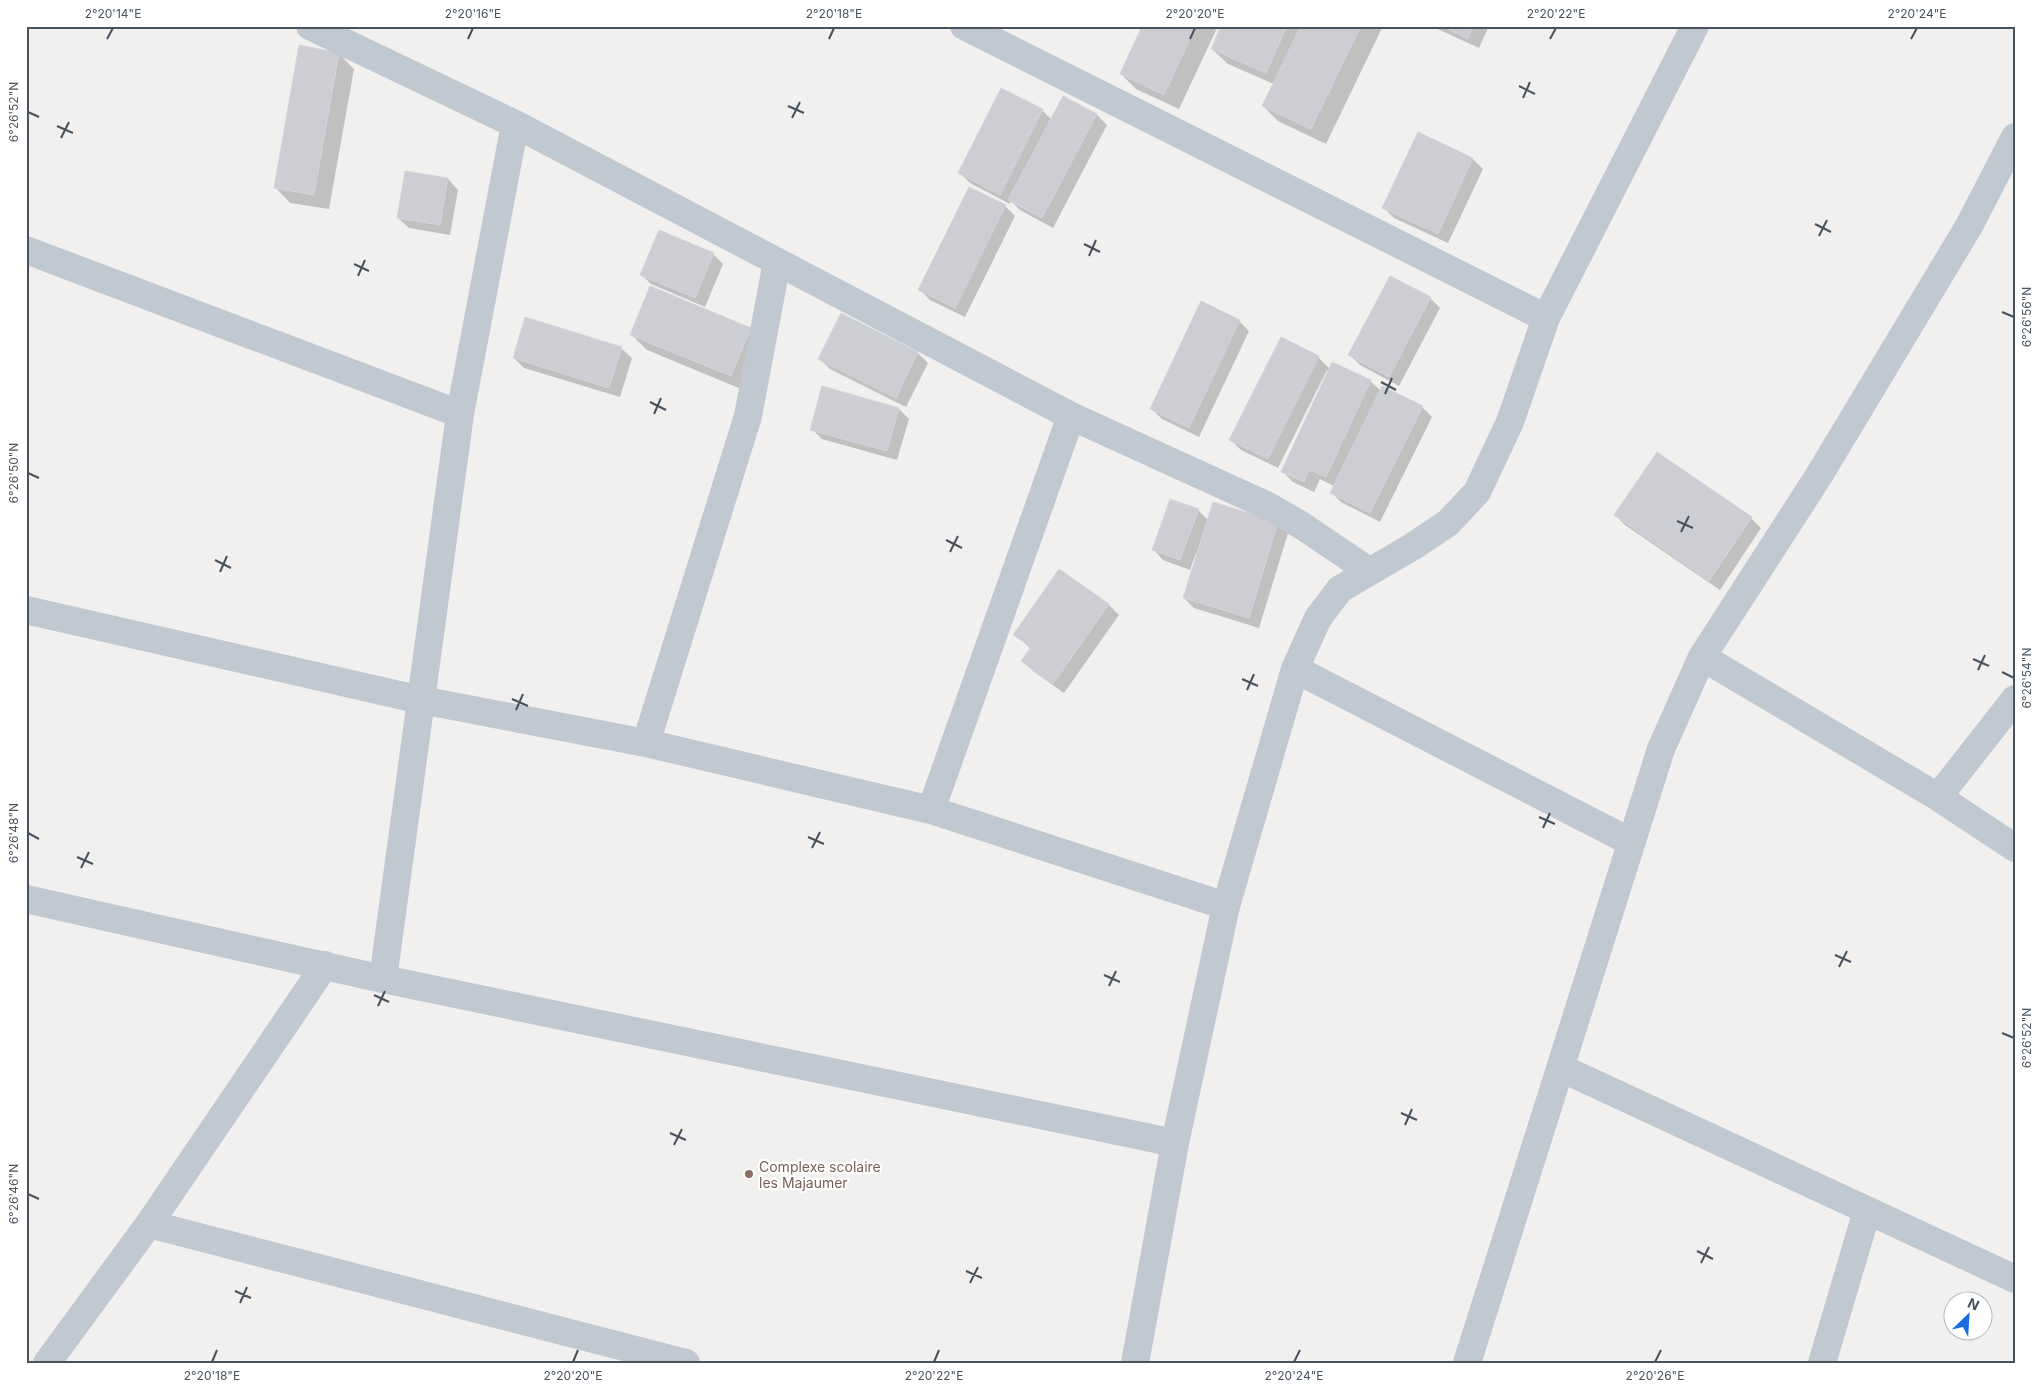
<svg xmlns="http://www.w3.org/2000/svg" width="2041" height="1389" font-family="Inter,sans-serif">
  <rect width="100%" height="100%" fill="#f2efef"/>
  <path fill="#0003" d="M1143 26H1218L1179 109 1136 89 1121 74Z
    M1223 26H1383L1326 144 1278 121 1263 106 1274 84 1228 64 1212 49Z
    M1431 26H1489L1479 48Z
    M339 54 354 69 329 209 290 203 275 187Z
    M1064 98 1097 115 1107 125 1053 228 1020 210 1011 201 1010 204 970 183 960 173 1042 110 1052 120Z
    M1473 159 1483 169 1448 243 1394 218 1384 208Z
    M448 179 458 190 450 235 409 228 398 218Z
    M1005 206 1015 216 965 317 930 300 920 290Z
    M713 254 723 264 705 307 651 284 641 274Z
    M1430 298 1440 308 1399 386 1360 365 1350 355Z
    M842 315 918 353 928 363 906 407 830 369 820 359Z
    M1239 321 1249 331 1199 437 1162 419 1152 409Z
    M750 329 746 391 647 350 632 335Z
    M621 348 632 358 620 397 524 368 514 358Z
    M1318 357 1330 369 1370 381 1381 391 1422 407 1432 417 1380 522 1341 502 1331 492 1334 486 1320 479 1314 492 1293 482 1283 472 1329 371 1327 370 1278 468 1241 450 1231 440Z
    M823 388 899 409 909 419 897 460 822 439 812 429Z
    M1198 510 1208 520 1278 523 1288 533 1259 628 1194 608 1184 598 1198 554 1196 553 1190 570 1163 560 1153 549Z
    M1615 515 1751 518 1761 528 1720 590 1625 525Z
    M1060 571 1109 605 1119 615 1064 693 1033 671 1022 661 1031 649 1015 634Z"/>
  <path fill="#ccced4" stroke="#d3d5db" d="M1142 26H1196L1164 95 1120 74Z
    M1221 26H1287L1266 73 1211 49Z
    M1301 26H1361L1311 129 1262 106Z
    M1441 26H1474L1468 39Z
    M299 45 339 53 314 195 274 188Z
    M1001 88 1043 109 1000 195 958 173Z
    M1063 96 1097 114 1042 218 1008 200Z
    M1418 132 1473 158 1438 234 1382 208Z
    M405 171 448 178 440 225 397 218Z
    M969 187 1006 205 955 308 918 290Z
    M659 230 714 253 695 298 640 275Z
    M1390 276 1431 297 1389 377 1348 355Z
    M650 286 751 328 731 376 630 335Z
    M1201 301 1240 320 1189 428 1150 409Z
    M841 313 918 352 896 398 818 359Z
    M525 317 622 347 609 388 513 358Z
    M1281 337 1319 356 1268 459 1229 440Z
    M1332 362 1371 380 1326 477 1309 470 1304 482 1281 472Z
    M822 386 899 408 887 451 810 430Z
    M1382 386 1423 406 1370 513 1330 493Z
    M1657 452 1752 517 1709 581 1614 515Z
    M1170 499 1199 509 1180 560 1152 550Z
    M1213 502 1278 522 1249 618 1183 598Z
    M1059 569 1109 604 1053 684 1021 661 1031 647 1013 635Z"/>
  <g fill="none" stroke-linecap="round" stroke-linejoin="round">
    <path stroke="#c0c9d1" stroke-width="28" d="M310 26 515 124 1071 416 1266 505 1301 525 1369 571
      M964 26 1546 318
      M26 250 460 414
      M26 610 421 700 646 743 931 810 1226 906
      M1702 657 1938 797 2015 848
      M1295 669 1631 842
      M646 743 748 416 777 262
      M1938 797 2015 699
      M931 810 1071 416
      M26 899 383 979 1175 1143
      M383 979 460 414 515 124
      M1561 1068 2015 1279
      M149 1224 686 1363
      M47 1363 149 1224 325 965
      M1135 1363 1175 1143 1226 906 1295 669 1318 618 1340 589 1412 547 1448 523 1477 492 1510 422 1546 318 1695 26
      M1467 1363 1661 749 1702 657 1818 477 1969 226 2015 137
      M1822 1363 1867 1211"/>
  </g>
  <path fill="none" stroke="#47525d" stroke-width="2" d="M107 39 113 28M468 39 473 28M829 39 834 28M1190 39 1195 28M1550 39 1556 28M1911 39 1917 28M1519 86 1535 94M1523 98 1530 82M788 106 804 113M28 112 39 117M792 118 800 102M57 126 73 133M61 138 69 122M1815 224 1831 232M1819 236 1827 220M1084 244 1100 252M1089 256 1096 240M354 264 369 271M358 276 365 260M2002 312 2014 317M1381 382 1396 390M1385 394 1392 378M650 402 666 410M654 414 661 398M28 473 39 478M1677 521 1693 528M1681 532 1689 516M946 540 962 548M950 552 958 536M215 560 231 568M220 572 227 556M1973 659 1989 666M1978 670 1985 655M2002 672 2014 678M1242 679 1258 686M1247 690 1254 674M512 699 528 706M516 710 523 694M1539 817 1555 824M1543 828 1550 813M28 833 39 839M808 837 824 844M812 848 820 832M77 857 93 864M81 868 89 852M1835 955 1851 962M1839 967 1847 951M1104 975 1120 982M1109 986 1116 971M374 995 389 1002M378 1006 385 991M2002 1033 2014 1038M1401 1113 1417 1120M1405 1125 1412 1109M670 1133 686 1140M674 1145 682 1129M28 1194 39 1199M1697 1251 1713 1259M1701 1263 1709 1247M966 1271 982 1278M970 1283 978 1267M235 1291 251 1298M240 1303 247 1287M212 1362 217 1350M573 1362 578 1350M934 1362 939 1350M1294 1362 1300 1350M1655 1362 1661 1350"/>
  <circle fill="#8d6e63" stroke="#fff" stroke-width="2" cx="749" cy="1174" r="5"/>
  <g text-anchor="middle" dominant-baseline="central" stroke-width="4.5" stroke-linejoin="round" paint-order="stroke">
    <g font-size="14" fill="#785e54" stroke="#fff" text-anchor="start">
      <text x="759" y="1166">Complexe scolaire<tspan x="759" dy="16">les Majaumer</tspan></text>
    </g>
  </g>
  <rect width="2041" height="1389" fill="none" stroke="#ffffff" stroke-width="55"/>
  <g transform="translate(1968 1316) rotate(25)"><circle r="24" fill="#ffffff" stroke="#b5babe"/>
  <path d="M0-4L9 19L0 12L-9 19Z" fill="#1b6ce0"/>
  <text y="-8" font-size="14" font-weight="bold" text-anchor="middle" fill="#47525d">N</text>
  </g>
  <rect x="28" y="28" width="1986" height="1334" fill="none" stroke="#47525d" stroke-width="2"/>
  <g font-size="12" text-anchor="middle" fill="#47525d">
    <text x="113" y="18">2°20'14"E</text>
    <text x="473" y="18">2°20'16"E</text>
    <text x="834" y="18">2°20'18"E</text>
    <text x="1195" y="18">2°20'20"E</text>
    <text x="1556" y="18">2°20'22"E</text>
    <text x="1917" y="18">2°20'24"E</text>
    <text transform="translate(14 112) rotate(-90)" y="4">6°26'52"N</text>
    <text transform="translate(2027 317) rotate(-90)" y="4">6°26'56"N</text>
    <text transform="translate(14 473) rotate(-90)" y="4">6°26'50"N</text>
    <text transform="translate(2027 678) rotate(-90)" y="4">6°26'54"N</text>
    <text transform="translate(14 833) rotate(-90)" y="4">6°26'48"N</text>
    <text transform="translate(2027 1038) rotate(-90)" y="4">6°26'52"N</text>
    <text transform="translate(14 1194) rotate(-90)" y="4">6°26'46"N</text>
    <text x="212" y="1380">2°20'18"E</text>
    <text x="573" y="1380">2°20'20"E</text>
    <text x="934" y="1380">2°20'22"E</text>
    <text x="1294" y="1380">2°20'24"E</text>
    <text x="1655" y="1380">2°20'26"E</text>
  </g>
</svg>
